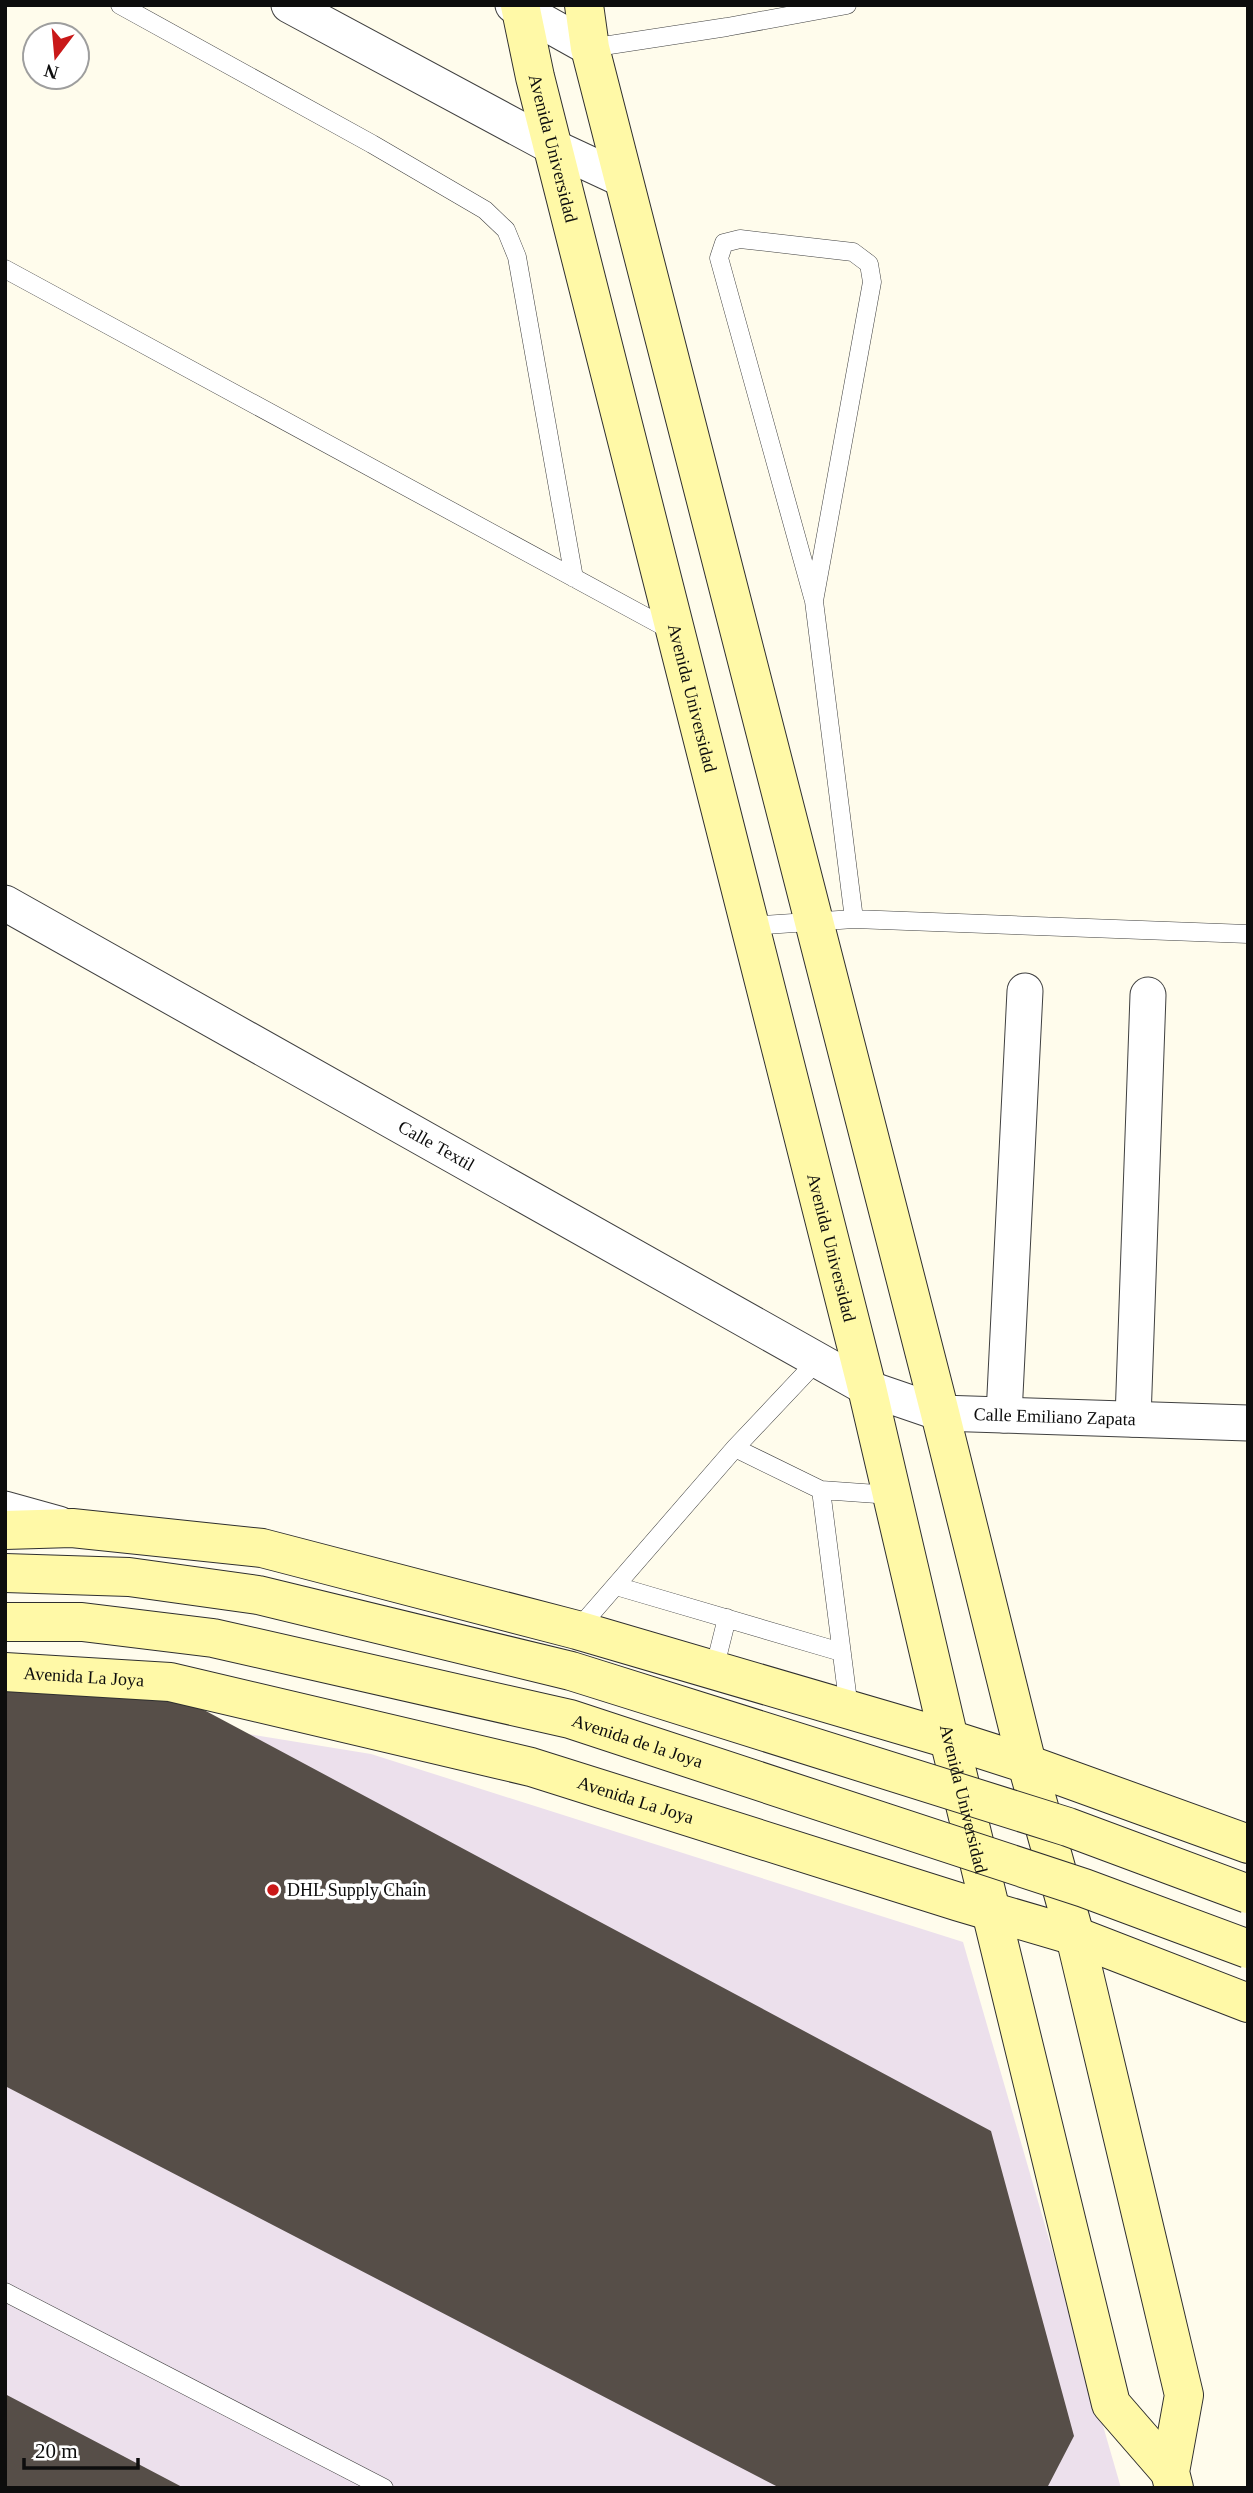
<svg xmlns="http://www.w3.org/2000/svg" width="1253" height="2493" font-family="'Times New Roman',serif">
  <rect width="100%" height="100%" fill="#fffcec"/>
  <path fill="#ece0ec" d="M10 1695 371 1754 963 1942 1121 2488H5V1696Z"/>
  <path fill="#564e48" d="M5 1677 174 1694 991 2131 1074 2436 1047 2488H780L5 2086Z
    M5 2394 184 2488H5Z"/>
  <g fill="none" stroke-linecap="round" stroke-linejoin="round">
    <defs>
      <path id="lane" d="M120 5 372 144 485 210 506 230 517 257 574 578
        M590 48 727 27 847 5
        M5 269 674 632
        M814 601 872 282 869 264 853 252 740 239 724 243 719 258 814 601 854 919
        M749 926 854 919 1248 934
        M735 1448 821 1490
        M616 1586 841 1652
        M577 1630 735 1448 818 1360
        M714 1670 727 1618
        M849 1709 821 1490 891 1495
        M5 2292 384 2488"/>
      <g id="street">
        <path d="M289 5 553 147 624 180"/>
        <path d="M513 5 590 48"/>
        <path id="s1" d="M5 903 867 1388 940 1413 1248 1423"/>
        <path d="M1004 1415 1025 991"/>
        <path d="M1133 1419 1148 995"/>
        <path d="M5 1509 59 1524"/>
      </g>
      <g id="secondary">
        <path id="s2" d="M520 5 535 77 867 1388 949 1739 1111 2404 1170 2472"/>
        <path d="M584 5 590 48 940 1413 1027 1764 1075 1936 1184 2395 1170 2472 1174 2488"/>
        <path d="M5 1530 72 1528 262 1548 577 1630 949 1739 1027 1764 1248 1844"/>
        <path id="s3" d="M5 1672 170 1682 531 1767 959 1902 1075 1936 1248 2003"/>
      </g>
    </defs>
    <use href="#lane" stroke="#404040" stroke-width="19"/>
    <use href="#street" stroke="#404040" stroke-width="37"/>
    <use href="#secondary" stroke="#2f2f2f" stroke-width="40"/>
    <use href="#lane" stroke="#fff" stroke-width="18"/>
    <use href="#street" stroke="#fff" stroke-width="35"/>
    <use href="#secondary" stroke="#fff9a7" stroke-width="38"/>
    <defs>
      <g id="secondary-bridge">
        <path d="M5 1573 129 1577 258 1595 571 1671 1068 1827 1248 1894"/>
        <path id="s4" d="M5 1622H82L213 1638 570 1719 1084 1888 1248 1949"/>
      </g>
    </defs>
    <use href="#secondary-bridge" stroke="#2f2f2f" stroke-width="40" stroke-linecap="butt"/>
    <use href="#secondary-bridge" stroke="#fff9a7" stroke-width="38"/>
  </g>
  <circle fill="#c91818" stroke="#fff" stroke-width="2.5" cx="273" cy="1890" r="7"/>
  <g text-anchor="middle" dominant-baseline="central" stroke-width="7" stroke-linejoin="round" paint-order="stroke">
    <g font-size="18" fill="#0d0d0d" stroke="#fff">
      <text stroke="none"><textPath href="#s2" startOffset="147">Avenida Universidad</textPath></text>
      <text stroke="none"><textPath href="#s2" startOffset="714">Avenida Universidad</textPath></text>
      <text stroke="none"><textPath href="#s1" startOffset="495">Calle Textil</textPath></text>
      <text stroke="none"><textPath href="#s2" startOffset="1281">Avenida Universidad</textPath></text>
      <text stroke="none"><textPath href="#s1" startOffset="1181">Calle Emiliano Zapata</textPath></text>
      <text stroke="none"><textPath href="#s3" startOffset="79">Avenida La Joya</textPath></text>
      <text stroke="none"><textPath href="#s4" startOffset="646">Avenida de la Joya</textPath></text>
      <text stroke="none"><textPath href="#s2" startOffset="1848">Avenida Universidad</textPath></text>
      <text stroke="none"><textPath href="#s3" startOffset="646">Avenida La Joya</textPath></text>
    </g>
    <g font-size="18" fill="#0d0d0d" stroke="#fff" text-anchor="start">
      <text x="287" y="1890">DHL Supply Chain</text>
    </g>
  </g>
  <rect width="1253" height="2493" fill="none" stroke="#0d0d0d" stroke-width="14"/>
  <g transform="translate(56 56) rotate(196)"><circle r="33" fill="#ffffff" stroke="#9e9e9e" stroke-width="2"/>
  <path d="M0-5L12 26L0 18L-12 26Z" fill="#c91818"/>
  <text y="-10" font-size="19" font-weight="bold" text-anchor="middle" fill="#0d0d0d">N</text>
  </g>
  <path d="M24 2458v10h114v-10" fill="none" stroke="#0d0d0d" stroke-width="3.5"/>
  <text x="35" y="2458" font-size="21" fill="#0d0d0d" stroke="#ffffff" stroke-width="5" paint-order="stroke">20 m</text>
</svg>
